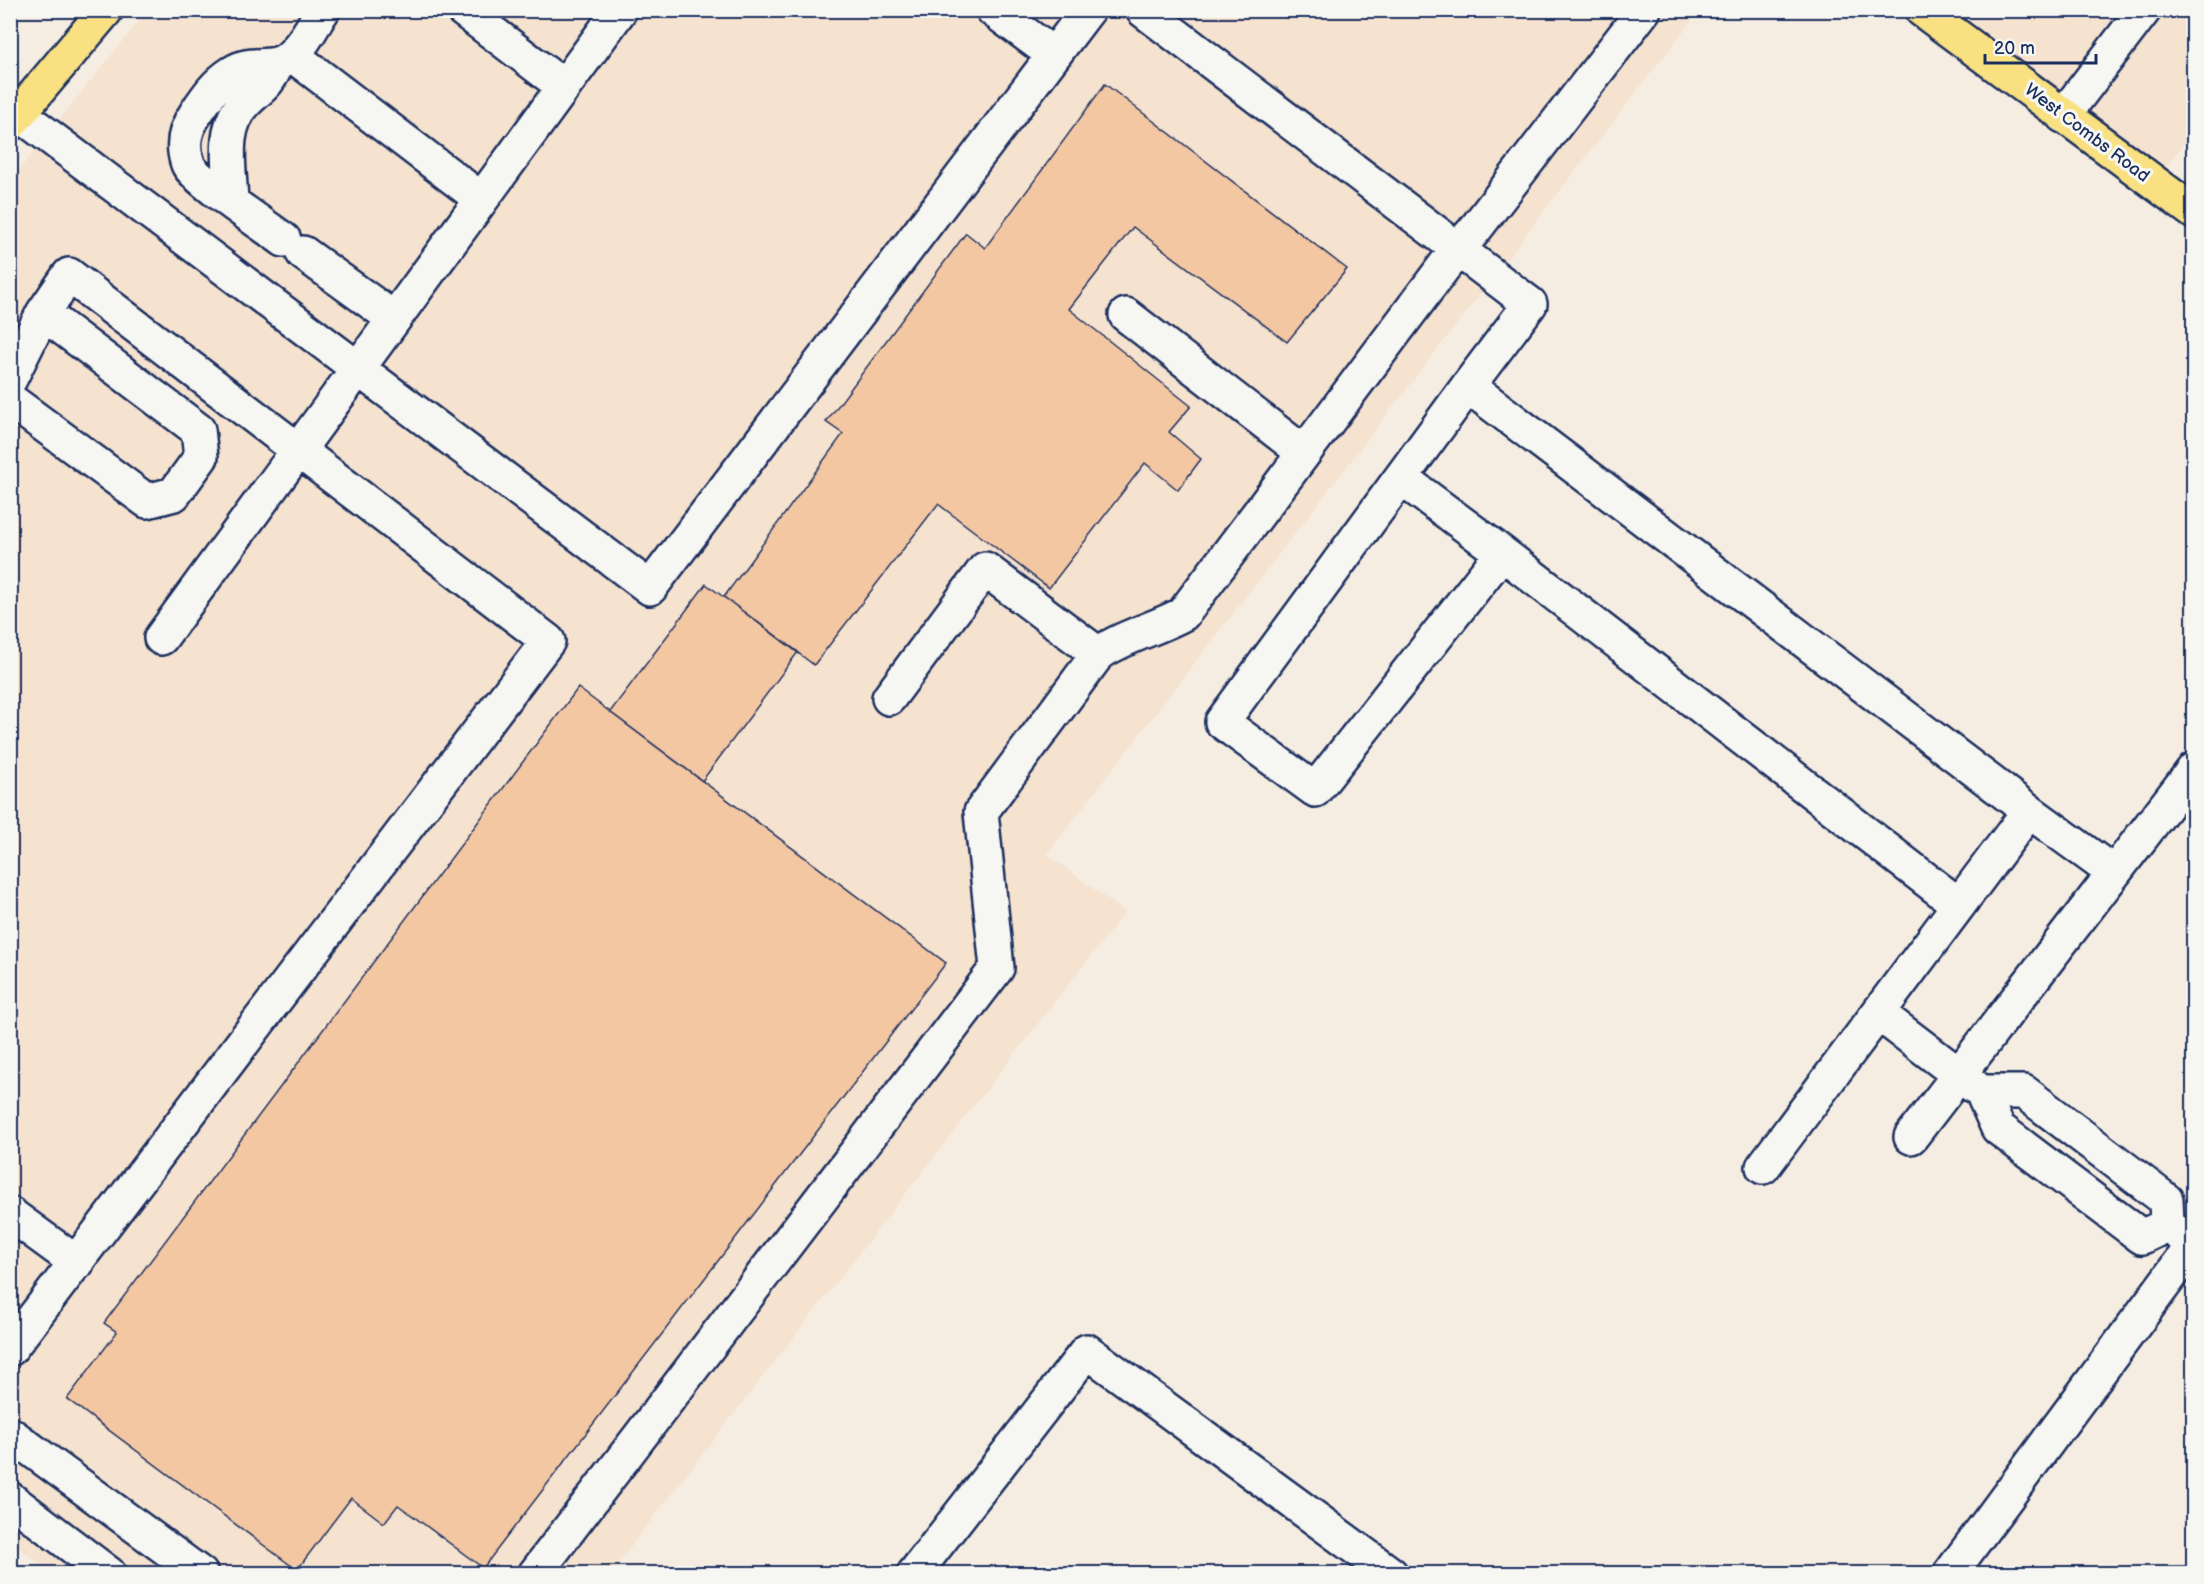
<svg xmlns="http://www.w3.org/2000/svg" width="2204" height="1584" font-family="'Balsamiq Sans',sans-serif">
  <rect width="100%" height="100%" fill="#f6ede2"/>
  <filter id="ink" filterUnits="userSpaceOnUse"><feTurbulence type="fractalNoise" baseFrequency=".0167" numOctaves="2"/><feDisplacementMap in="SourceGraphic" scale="12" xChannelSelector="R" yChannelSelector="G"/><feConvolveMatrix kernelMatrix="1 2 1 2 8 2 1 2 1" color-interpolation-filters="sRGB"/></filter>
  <g filter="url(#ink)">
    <path fill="#f5e2cf" d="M147 11H1699L1047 854 1125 912 610 1573H52L11 1542 10 181Z
      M1922 11H2193V131L2154 184Z"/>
    <path fill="#f4c7a3" stroke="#1b2f5e" stroke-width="1.5" d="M1105 84 1347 269 1287 342 1133 227 1069 309 1191 406 1169 432 1201 459 1178 490 1145 463 1049 588 938 504 814 665 724 597 843 434 826 422 966 233 985 248Z
      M706 584 798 652 702 781 610 712Z
      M578 688 946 963 483 1568 398 1505 384 1523 351 1498 297 1570 67 1399 117 1332 104 1323Z"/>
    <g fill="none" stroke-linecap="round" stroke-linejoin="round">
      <defs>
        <path id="minor" d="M463 10 564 87
          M993 10 1054 55
          M1143 10 1530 304 1468 386
          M292 55 481 199
          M10 107 650 588 1088 10
          M2063 116 2144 10
          M231 202C230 169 220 128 245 103 260 87 267 87 277 64
          M284 240C268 228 193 178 188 164 181 145 185 129 196 113 206 98 216 83 232 73 249 62 259 68 276 64 297 60 312 26 323 10
          M303 253 393 318
          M1126 315 1303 452
          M10 379 43 313 69 275 548 641 10 1349
          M10 400 147 501 174 494 201 457 198 430 43 313
          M1401 478 1502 553
          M161 638 620 10
          M889 698 985 569 1098 654
          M2029 811 2114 873
          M1878 1013 1975 1087
          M1982 1092H2024L2166 1200 2167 1225 2142 1237 1998 1128Z
          M1911 1137 2194 769
          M1763 1167 2029 811 1468 386 1222 722 1315 790 1502 553 1959 905
          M10 1214 77 1263
          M10 1434 201 1574
          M10 1499 109 1574
          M535 1574 997 968 981 812 1098 654C1124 636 1155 629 1183 614L1458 248 1473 232 1644 10
          M914 1574 1087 1351 1391 1574
          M1950 1574 2194 1244 2167 1225"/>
        <path id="major" d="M1922 10 2194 212
          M10 124 106 10"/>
      </defs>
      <use href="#minor" stroke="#1b2f5e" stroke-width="38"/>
      <use href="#major" stroke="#1b2f5e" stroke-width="38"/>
      <use href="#minor" stroke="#f6f6f2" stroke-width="33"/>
      <use href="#major" stroke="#f9e181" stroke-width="33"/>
    </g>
  </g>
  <g text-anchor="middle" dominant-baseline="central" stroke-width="6" stroke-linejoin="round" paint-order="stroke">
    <g font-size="18" fill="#1b2f5e" stroke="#f6f6f2">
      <text transform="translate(2087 133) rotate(37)">West Combs Road</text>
    </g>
  </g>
  <rect width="2204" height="1584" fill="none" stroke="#f6f6f2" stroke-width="36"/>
  <rect x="18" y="18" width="2168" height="1548" fill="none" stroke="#1b2f5e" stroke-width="2" filter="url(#ink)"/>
  <path d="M1985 54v9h111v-9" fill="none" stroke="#1b2f5e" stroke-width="3"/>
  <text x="1994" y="54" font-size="18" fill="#1b2f5e" stroke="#f6f6f2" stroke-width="4.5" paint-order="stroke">20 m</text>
</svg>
